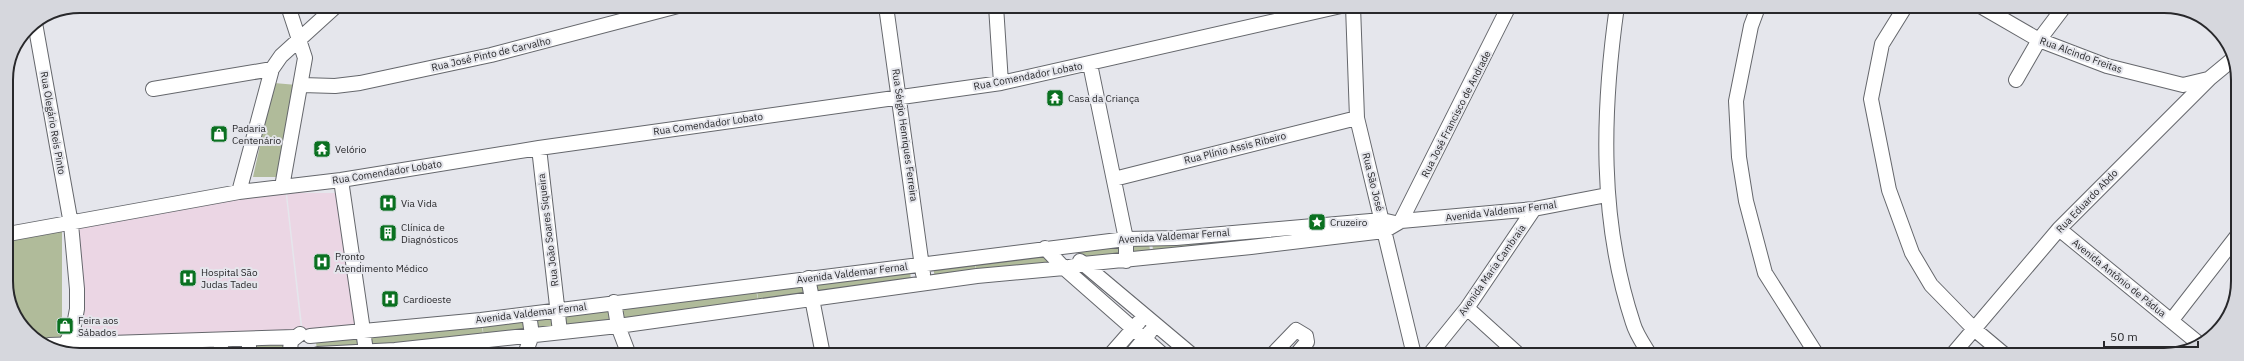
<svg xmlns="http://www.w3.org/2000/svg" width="2244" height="361" font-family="'IBM Plex Sans',sans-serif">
  <rect width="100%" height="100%" fill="#e5e6ec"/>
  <path fill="#ebd6e4" d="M285 188 301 330 84 339 77 225Z
    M287 193H337L361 331 303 333Z"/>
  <path fill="#b0bb9a" d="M274 83 297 85 284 177H253Z
    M62 228V339L40 341 31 336 8 300V239Z
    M1237 235V244L1154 256 1152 243Z
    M1149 244 1151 256 1090 263 1077 251Z
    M1042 250 1058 266 977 276 975 258Z
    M974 258 977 276 935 278 933 267Z
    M910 271 911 280 759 305 756 285Z
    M755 285 759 305 619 325 616 303Z
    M614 302 618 326 560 331 558 311Z
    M557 311 560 332 484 340 482 320Z
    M481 320 484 340 317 351 316 342Z
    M293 338 291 354H171V342Z
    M163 343V354H79L77 350Z"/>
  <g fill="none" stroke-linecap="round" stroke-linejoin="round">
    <defs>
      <path id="minor" d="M886 6 923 274
        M996 6 1001 83
        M1353 6 1357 118 1414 355
        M1617 6C1602 112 1599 220 1633 323 1636 334 1644 345 1650 355
        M1758 7 1751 26 1736 101 1739 157 1746 201 1765 273 1817 355
        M1905 7 1882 44 1871 99 1889 190 1912 253 1931 285 1974 329 2005 355
        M1982 7 2039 40 2107 66 2183 85 2208 79
        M35 23 71 224 77 289V309L74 325 66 344
        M1090 64 1126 239V261
        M2016 80 2039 40 2064 7
        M302 85 335 86 360 83 491 55 678 6
        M153 89 272 69
        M539 148 560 332
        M1114 179 1357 118
        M341 180 366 351
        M282 187 305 58 288 6
        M239 192 272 69 281 56 336 6
        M1401 221 1509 6
        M2059 229 2197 342
        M8 234 239 192 341 180 539 148 1001 83 1341 6
        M1045 248 1064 268 1163 355
        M1080 261 1192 355
        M808 278 823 355
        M614 302 618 326 629 355
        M1467 308 1519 355
        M2171 321 2237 236
        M310 336 481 320 1126 239 1176 238 1382 220 1395 223
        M249 339V354
        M221 340V354
        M49 345 294 337
        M292 354 290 350 291 341 300 334
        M318 354 395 350 618 326 977 276 1064 268 1083 264 1251 247 1384 231 1401 221 1534 209 1607 195
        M525 354 532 335 529 314
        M1110 355 1139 322
        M1131 355 1150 332
        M1272 355 1296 330 1306 336 1307 342 1296 355
        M1429 355 1467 308 1534 209
        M1952 355 2059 229 2210 78 2233 59"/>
    </defs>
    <use href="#minor" stroke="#65676c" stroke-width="16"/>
    <use href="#minor" stroke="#fff" stroke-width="14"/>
  </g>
  <defs>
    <symbol id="temple-square" viewBox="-11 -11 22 22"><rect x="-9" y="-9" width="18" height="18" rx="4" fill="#0a7020" stroke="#e5e6ec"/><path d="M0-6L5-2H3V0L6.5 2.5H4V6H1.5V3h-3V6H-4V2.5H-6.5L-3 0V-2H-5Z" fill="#fff"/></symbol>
    <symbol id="shop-square" viewBox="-11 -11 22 22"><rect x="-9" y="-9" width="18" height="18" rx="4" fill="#0a7020" stroke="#e5e6ec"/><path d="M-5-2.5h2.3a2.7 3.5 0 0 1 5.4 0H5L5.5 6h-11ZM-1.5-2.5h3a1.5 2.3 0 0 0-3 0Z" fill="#fff"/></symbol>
    <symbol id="hospital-square" viewBox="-11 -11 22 22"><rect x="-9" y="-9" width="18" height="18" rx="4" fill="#0a7020" stroke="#e5e6ec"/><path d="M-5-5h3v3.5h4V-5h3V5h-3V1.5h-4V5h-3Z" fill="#fff"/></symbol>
    <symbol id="sight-square" viewBox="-11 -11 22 22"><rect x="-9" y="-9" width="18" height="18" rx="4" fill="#0a7020" stroke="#e5e6ec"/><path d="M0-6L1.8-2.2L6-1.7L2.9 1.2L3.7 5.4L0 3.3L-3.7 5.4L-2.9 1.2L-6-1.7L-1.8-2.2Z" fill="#fff"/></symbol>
    <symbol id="building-square" viewBox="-11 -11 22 22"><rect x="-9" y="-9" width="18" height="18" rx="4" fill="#0a7020" stroke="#e5e6ec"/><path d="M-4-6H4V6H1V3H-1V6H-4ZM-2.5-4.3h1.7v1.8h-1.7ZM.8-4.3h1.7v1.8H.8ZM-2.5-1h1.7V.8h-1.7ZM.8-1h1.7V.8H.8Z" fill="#fff"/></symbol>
  </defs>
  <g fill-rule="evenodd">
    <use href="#temple-square" x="1045" y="88" width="20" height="20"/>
    <use href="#shop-square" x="209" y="124" width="20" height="20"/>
    <use href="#temple-square" x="312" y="139" width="20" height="20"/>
    <use href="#hospital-square" x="378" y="193" width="20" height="20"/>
    <use href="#sight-square" x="1307" y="212" width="20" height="20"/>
    <use href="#building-square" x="378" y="223" width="20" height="20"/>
    <use href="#hospital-square" x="312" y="252" width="20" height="20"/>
    <use href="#hospital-square" x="178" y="268" width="20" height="20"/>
    <use href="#hospital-square" x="380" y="289" width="20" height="20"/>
    <use href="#shop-square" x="55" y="316" width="20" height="20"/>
  </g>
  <g text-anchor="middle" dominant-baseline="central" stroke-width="4" stroke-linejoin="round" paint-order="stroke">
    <g font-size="10" fill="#28282b" stroke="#e5e6ec">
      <text transform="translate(491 54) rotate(-13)">Rua José Pinto de Carvalho</text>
      <text transform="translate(2081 55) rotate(20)">Rua Alcindo Freitas</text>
      <text transform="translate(1028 76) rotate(-11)">Rua Comendador Lobato</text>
      <text transform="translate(1456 114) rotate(-63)">Rua José Francisco de Andrade</text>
      <text transform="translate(53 123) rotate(80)">Rua Olegário Reis Pinto</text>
      <text transform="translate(708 124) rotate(-8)">Rua Comendador Lobato</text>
      <text transform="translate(905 135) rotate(82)">Rua Sérgio Henriques Ferreira</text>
      <text transform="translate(1235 148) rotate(-14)">Rua Plínio Assis Ribeiro</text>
      <text transform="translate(387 172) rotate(-9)">Rua Comendador Lobato</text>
      <text transform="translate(1373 182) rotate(76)">Rua São José</text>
      <text transform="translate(2087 201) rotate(-46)">Rua Eduardo Abdo</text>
      <text transform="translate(1501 211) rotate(-7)">Avenida Valdemar Fernal</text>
      <text transform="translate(548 230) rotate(-97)">Rua João Soares Siqueira</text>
      <text transform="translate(1174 236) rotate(-4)">Avenida Valdemar Fernal</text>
      <text transform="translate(1492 270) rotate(-55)">Avenida Maria Cambraia</text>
      <text transform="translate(852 273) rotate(-7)">Avenida Valdemar Fernal</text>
      <text transform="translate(2119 278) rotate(39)">Avenida Antônio de Pádua</text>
      <text transform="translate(531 313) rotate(-7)">Avenida Valdemar Fernal</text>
    </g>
    <g font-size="10" fill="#28282b" stroke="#e5e6ec" text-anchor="start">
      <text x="1068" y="98">Casa da Criança</text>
      <text x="232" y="128">Padaria<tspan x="232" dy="12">Centenário</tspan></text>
      <text x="335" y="149">Velório</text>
      <text x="401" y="203">Via Vida</text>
      <text x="1330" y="222">Cruzeiro</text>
      <text x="401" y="227">Clínica de<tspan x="401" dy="12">Diagnósticos</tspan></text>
      <text x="335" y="256">Pronto<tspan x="335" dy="12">Atendimento Médico</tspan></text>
      <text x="201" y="272">Hospital São<tspan x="201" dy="12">Judas Tadeu</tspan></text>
      <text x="403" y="299">Cardioeste</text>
      <text x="78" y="320">Feira aos<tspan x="78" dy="12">Sábados</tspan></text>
    </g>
  </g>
  <path d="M0 0H2244V361H0ZM80 13H2164A67 67 0 0 1 2231 80V281A67 67 0 0 1 2164 348H80A67 67 0 0 1 13 281V80A67 67 0 0 1 80 13Z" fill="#d6d7dd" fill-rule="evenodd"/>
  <path fill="none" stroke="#28282b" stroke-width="2" d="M80 13H2164A67 67 0 0 1 2231 80V281A67 67 0 0 1 2164 348H80A67 67 0 0 1 13 281V80A67 67 0 0 1 80 13Z"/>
  <path d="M2104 341v6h94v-6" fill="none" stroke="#28282b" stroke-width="2"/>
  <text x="2110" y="341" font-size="12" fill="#28282b" stroke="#e5e6ec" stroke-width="3" paint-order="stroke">50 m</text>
</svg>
